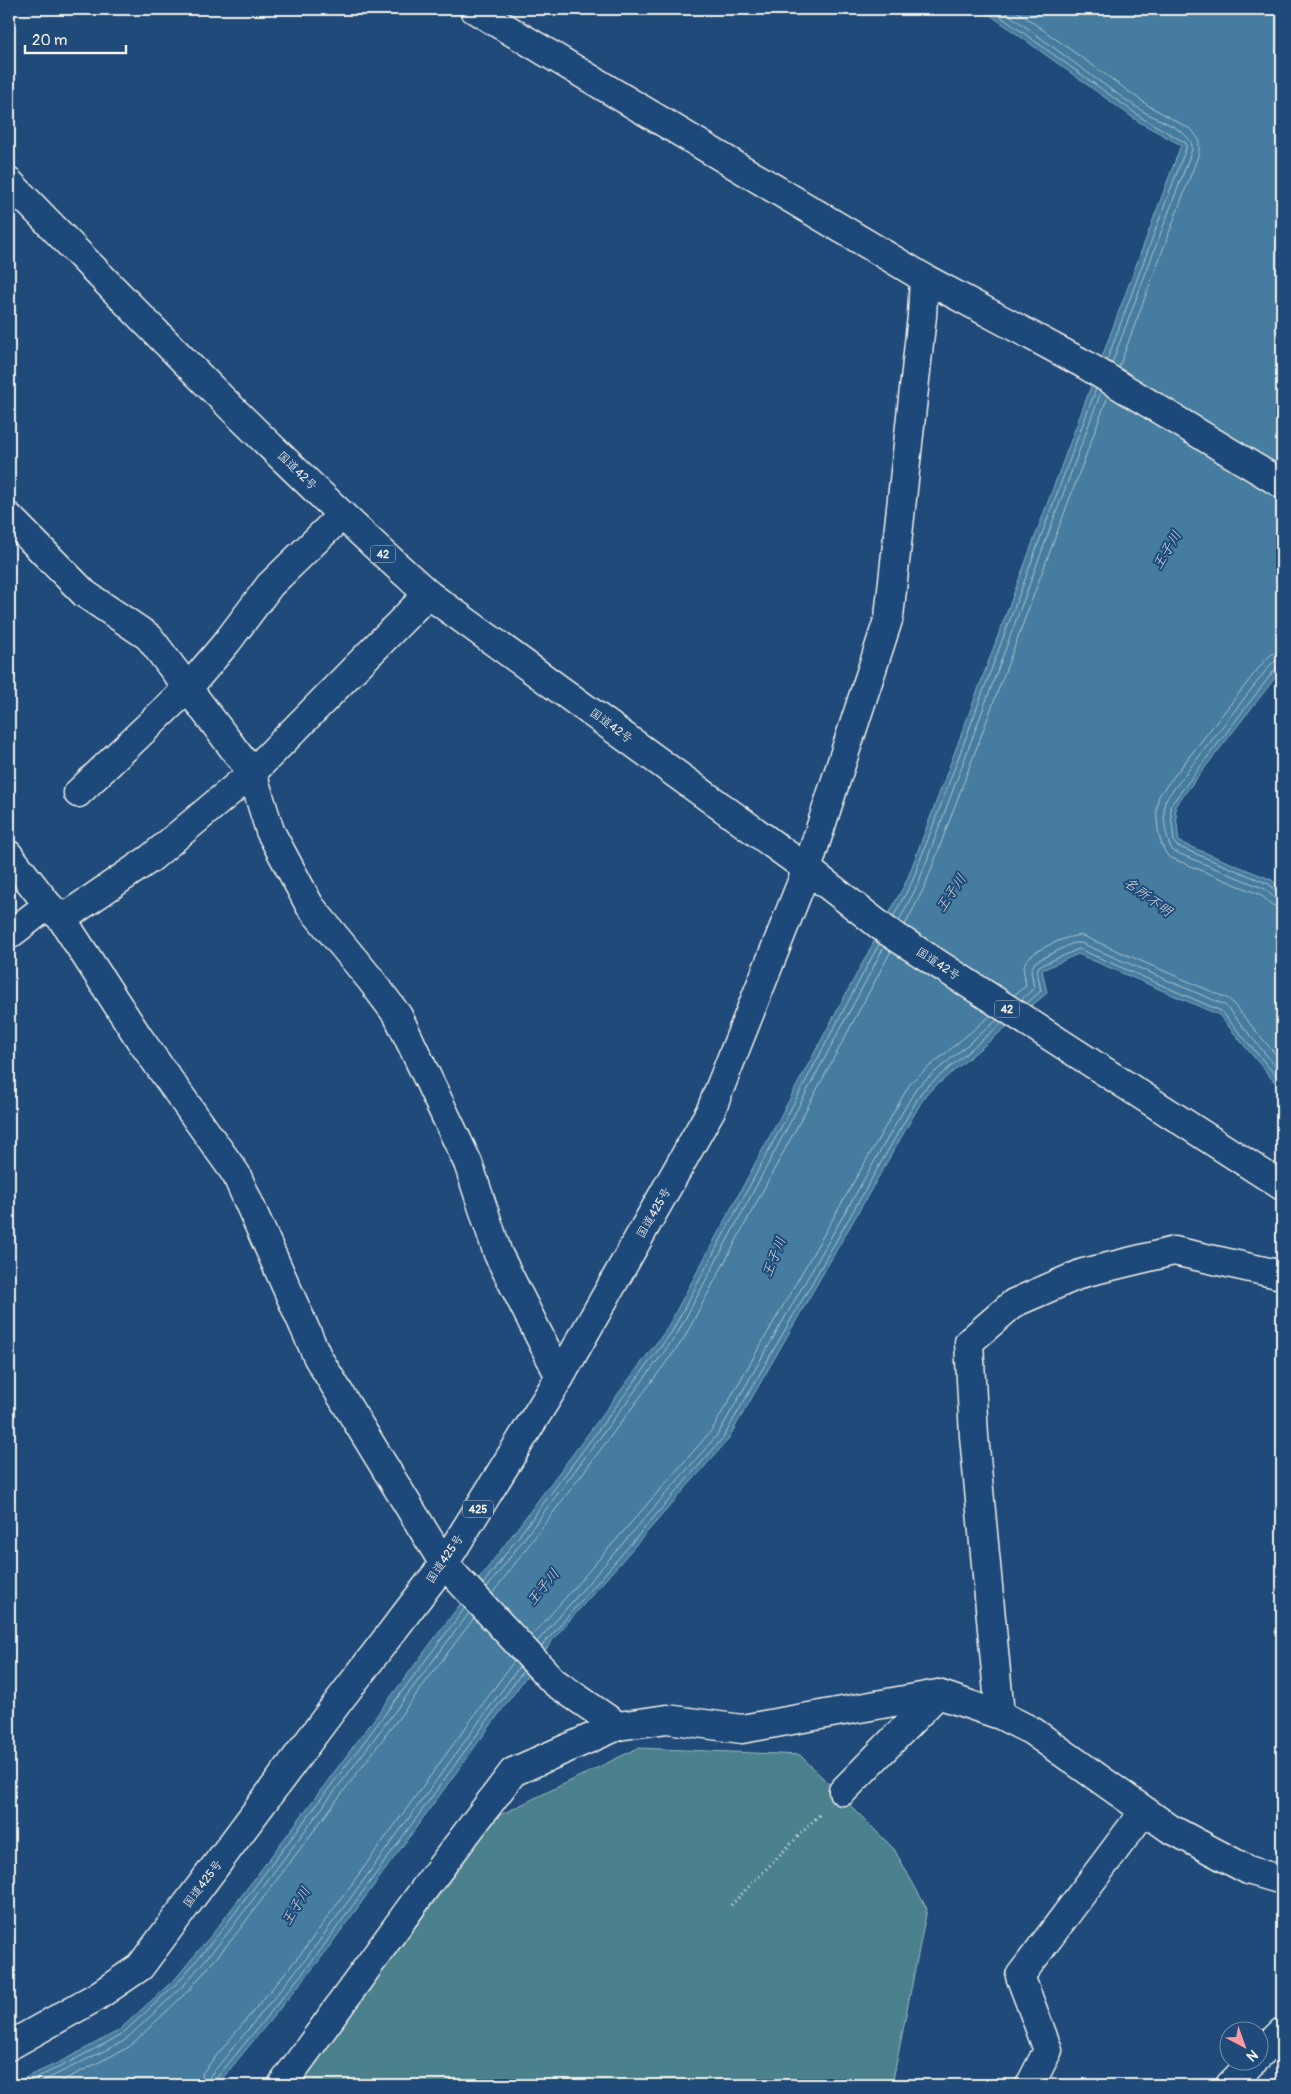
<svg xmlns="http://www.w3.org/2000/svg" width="1291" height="2094" font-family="Pangolin,'Klee One',sans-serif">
  <rect width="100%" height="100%" fill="#1f4a7a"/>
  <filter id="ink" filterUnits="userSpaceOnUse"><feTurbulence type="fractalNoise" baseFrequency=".02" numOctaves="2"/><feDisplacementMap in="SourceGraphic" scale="10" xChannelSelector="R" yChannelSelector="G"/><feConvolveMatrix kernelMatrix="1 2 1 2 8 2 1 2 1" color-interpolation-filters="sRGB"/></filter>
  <g filter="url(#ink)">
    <path fill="#4c818d" stroke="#a0b9ba" d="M638 1748 800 1755 894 1849 927 1909 892 2085H298L498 1816Z"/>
    <path fill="#447c9f" stroke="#8aabbc" d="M982 9H1282V669L1175 806 1179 842 1272 880 1282 891V1091L1219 1015 1078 954 1042 970 1047 993 926 1094 727 1441 555 1637 318 1962 217 2085H9L60 2062 118 2031 176 1978 218 1927 666 1330 907 880 1181 145 1139 122Z"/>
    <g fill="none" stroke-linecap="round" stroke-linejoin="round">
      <path stroke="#aec2cb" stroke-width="1" d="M990 9 1142 118 1186 143V148L1107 360
        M1001 9C1049 43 1095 80 1144 112 1158 120 1195 132 1192 150L1112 363
        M1014 9 1149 106 1192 130 1199 140V153L1119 367
        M1282 652 1272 654 1265 660 1160 794C1153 807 1158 847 1169 857L1261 895 1272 905 1282 907
        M1282 660H1277L1271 664 1166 799C1161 808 1166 843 1173 851L1265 889 1274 898 1282 900
        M1282 666 1276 668 1170 806 1174 842 1177 846 1269 884 1277 892 1282 894
        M893 917 912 882 1096 389
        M899 921 918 884 1101 392
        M905 925 925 886 1108 396
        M1014 995 1026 986C1025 978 1022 970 1025 963 1030 951 1071 933 1083 936L1229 999 1282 1062
        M1021 1000 1034 988 1031 970 1035 962 1073 943H1081L1225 1005 1282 1074
        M1027 1003 1041 991 1037 971 1039 966 1079 949 1221 1011 1282 1083
        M483 1584 671 1333 879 944
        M487 1588 676 1336 884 947
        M492 1594 683 1340 891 951
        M532 1636 712 1430 911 1082 990 1016
        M537 1642 718 1434 917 1087 997 1020
        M541 1647 723 1438 922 1091 1002 1023
        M20 2085 62 2066 121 2035 179 1981 222 1930 465 1608
        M35 2085 124 2041 184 1985 227 1934 469 1613
        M54 2085 129 2047 189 1990 233 1938 474 1618
        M200 2085 203 2072 303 1951 514 1661
        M207 2085 210 2076 309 1955 519 1667
        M213 2085 215 2080 314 1959 523 1671"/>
      <defs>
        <path id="minor" d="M474 9 924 278 1084 364 1282 484
          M9 517 85 594 149 637 252 773 270 831 310 906 371 980 398 1016 468 1163 498 1254 560 1377
          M78 793 188 688 227 642 270 585 342 515
          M9 855 48 905 62 919 139 1038 236 1174 318 1358 444 1564 554 1682 618 1726
          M807 869 889 617 922 316 924 278
          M62 919 151 858 252 773 428 594
          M9 935 48 905
          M1000 1715 974 1436 969 1342 1014 1303 1083 1273 1174 1251 1282 1275
          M843 1791 938 1694
          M1258 2056 1282 2032
          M282 2085 425 1888 513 1772 618 1726 667 1719 742 1729 938 1694 1000 1715 1032 1731 1169 1828 1248 1870 1282 1880
          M1030 2085 1048 2050 1020 1976 1144 1811
          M1230 2085 1253 2062"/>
        <path id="highway" d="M9 182C145 322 282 463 428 594L807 869 887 931 1282 1186
          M9 2046 96 1997 140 1967 335 1706 444 1564 560 1377 711 1110 807 869"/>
      </defs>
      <use href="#minor" stroke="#f4f1e8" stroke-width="31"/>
      <use href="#highway" stroke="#f4f1e8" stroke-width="31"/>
      <path stroke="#f4f1e8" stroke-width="3" stroke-dasharray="1 4" stroke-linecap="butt" d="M731 1905 821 1813"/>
      <use href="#minor" stroke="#1f4a7a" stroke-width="28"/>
      <use href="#highway" stroke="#1f4a7a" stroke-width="28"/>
    </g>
  </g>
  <g text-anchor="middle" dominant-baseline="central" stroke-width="4" stroke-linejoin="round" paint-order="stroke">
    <g fill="#1f4a7a" stroke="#b4bfc7" stroke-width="1">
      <rect x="370.5" y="545.5" width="25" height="17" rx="4"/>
      <rect x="994.5" y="1000.5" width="25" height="17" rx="4"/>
      <rect x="463" y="1500.5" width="30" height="17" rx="4"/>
    </g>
    <g font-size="11" font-weight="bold" fill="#f4f1e8">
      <text x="383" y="554">42</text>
      <text x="1007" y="1009">42</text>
      <text x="478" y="1509">425</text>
    </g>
    <g font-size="12" fill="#f4f1e8" stroke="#1f4a7a">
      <text transform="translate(297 471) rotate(44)">国道42号</text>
      <text transform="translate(611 726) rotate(36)">国道42号</text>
      <text transform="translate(938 964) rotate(33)">国道42号</text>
      <text transform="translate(654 1213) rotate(-60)">国道425号</text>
      <text transform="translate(445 1559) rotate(-56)">国道425号</text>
      <text transform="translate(203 1884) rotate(-53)">国道425号</text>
    </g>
    <g font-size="14" font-style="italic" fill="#dadfdd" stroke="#1f4a7a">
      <text transform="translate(1167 550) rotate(-59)">王子川</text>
      <text transform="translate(951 893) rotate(-56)">王子川</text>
      <text transform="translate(1148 897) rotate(36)">名所不明</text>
      <text transform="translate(774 1257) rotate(-68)">王子川</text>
      <text transform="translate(543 1587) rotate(-51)">王子川</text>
      <text transform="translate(296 1906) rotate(-59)">王子川</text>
    </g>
  </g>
  <rect width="1291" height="2094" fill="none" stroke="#1f4a7a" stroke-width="30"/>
  <rect x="15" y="15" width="1261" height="2064" fill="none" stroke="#f4f1e8" stroke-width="2" filter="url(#ink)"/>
  <g transform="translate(1244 2046) rotate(139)"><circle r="24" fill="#1f4a7a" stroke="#748da6"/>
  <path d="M0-4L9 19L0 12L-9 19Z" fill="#ff9aa2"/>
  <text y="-8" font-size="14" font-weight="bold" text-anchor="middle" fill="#f4f1e8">N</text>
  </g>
  <path d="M25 45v8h101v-8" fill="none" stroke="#f4f1e8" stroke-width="2.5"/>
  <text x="32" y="45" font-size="15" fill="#f4f1e8" stroke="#1f4a7a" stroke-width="4" paint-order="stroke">20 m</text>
</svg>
